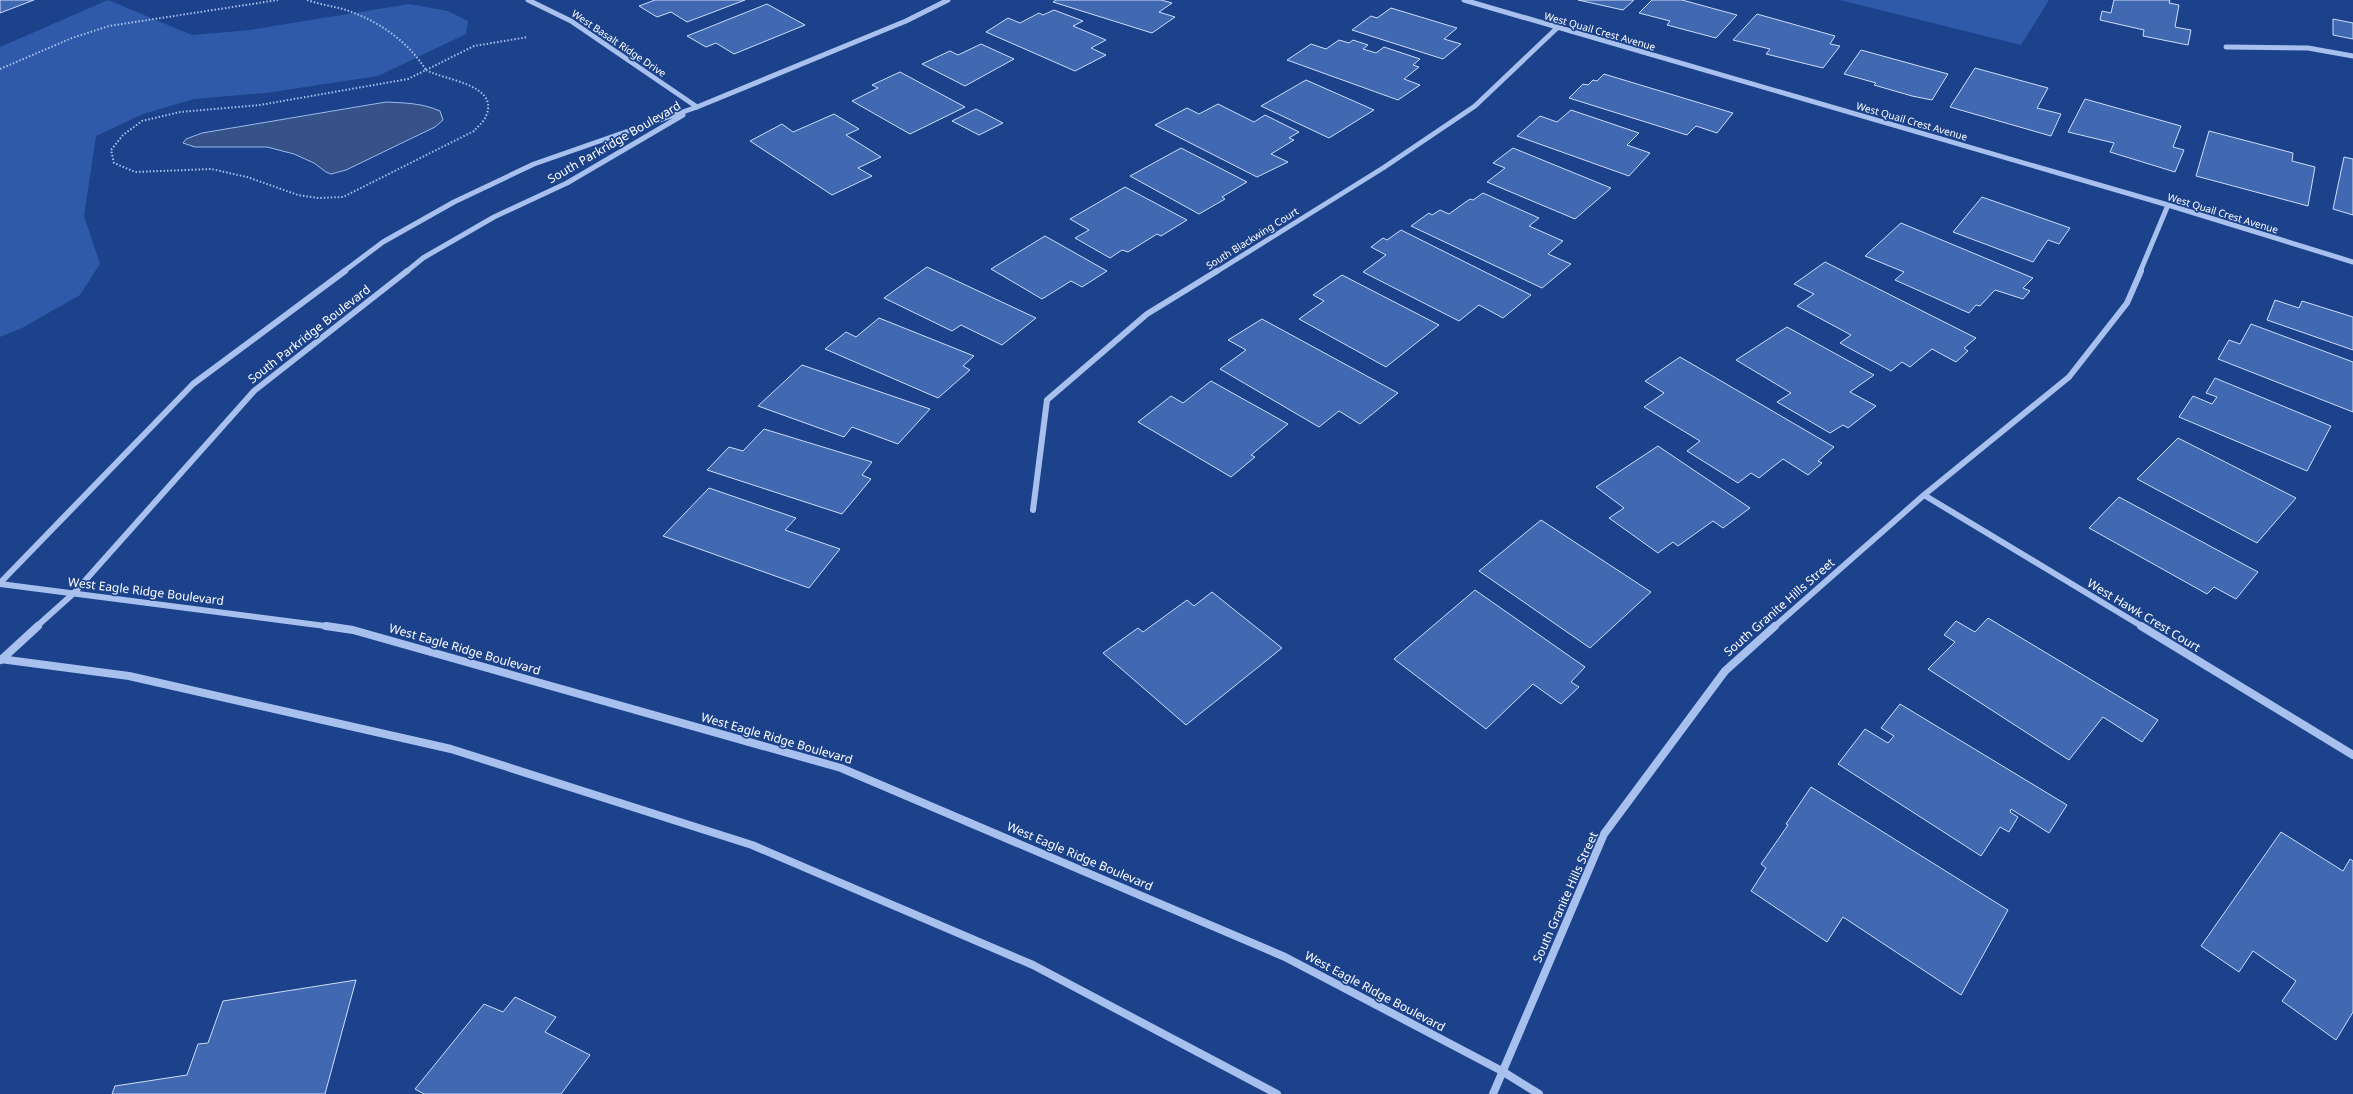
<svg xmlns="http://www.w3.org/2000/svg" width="2353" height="1094" font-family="'Noto Sans',sans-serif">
  <rect width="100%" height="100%" fill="#1c428b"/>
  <path fill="#2f5aa9" d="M108 0 192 35 250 30 409 4 448 11 468 21 466 34 378 76 266 93 194 99 143 114 96 136 84 216 100 264 80 295 22 328 0 337V47Z
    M1840 0H2049L2021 45Z"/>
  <path fill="#365288" stroke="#9abaef" d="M386 102C405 103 422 103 440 111L443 120 435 127 346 170 331 174 326 172 314 163 294 154 267 147H195L183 143 186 139 202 133Z"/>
  <path fill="#4069b2" stroke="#cdddf9" d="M0 0H34L0 13Z
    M655 0H745L687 22 671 12 657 17 639 6Z
    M1056 0H1161L1172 3 1159 12 1175 17 1152 33 1053 2Z
    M1578 0H1634L1623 10Z
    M1652 0H1682L1737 15 1716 38 1667 25 1670 21 1639 13Z
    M2114 0H2170L2169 3 2179 5 2175 27 2191 30 2188 45 2143 36 2144 30 2100 20 2102 11 2111 13Z
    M767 4 805 25 734 54 716 43 706 47 687 36Z
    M1391 8 1457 28 1444 39 1461 44 1443 59 1352 30 1371 16 1377 18Z
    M1054 10 1083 21 1073 26 1106 40 1091 48 1106 55 1075 71 986 32 1008 18 1020 23 1039 13 1043 15Z
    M1757 14 1835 36 1830 44 1840 46 1823 68 1766 54 1770 49 1733 40Z
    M2333 19 2353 23V39L2333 35Z
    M1339 40 1349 43 1353 40 1368 45 1363 49 1376 53 1384 47 1420 59 1413 65 1419 67 1404 79 1420 85 1398 100 1287 60 1311 44 1326 49Z
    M981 44 1014 59 965 86 922 64 950 51 958 55Z
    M1861 50 1948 74 1932 100 1912 96 1874 85 1876 83 1844 74Z
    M1975 68 2048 88 2037 108 2061 114 2051 136 1950 107Z
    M900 72 965 107 910 134 852 101 878 88 872 85Z
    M1604 74 1733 113 1717 133 1696 126 1687 135 1569 98 1583 84 1588 85 1593 80 1597 81Z
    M1306 80 1374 110 1329 138 1261 106Z
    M2085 99 2181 126 2173 147 2184 150 2175 172 2110 152 2114 143 2068 132Z
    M1218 104 1254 122 1265 115 1299 132 1289 138 1294 140 1271 154 1288 162 1257 177 1155 125 1187 108 1199 114Z
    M976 109 1003 123 979 135 952 121Z
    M1571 110 1639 133 1627 145 1650 153 1629 176 1517 136 1540 116 1557 122Z
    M834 114 859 129 846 135 881 157 858 168 872 176 832 195 750 141 782 124 793 132Z
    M2209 131 2293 153 2292 161 2315 167 2308 206 2196 176Z
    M1181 148 1247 182 1222 197 1225 199 1199 214 1130 176Z
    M1513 148 1611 188 1575 219 1487 182 1505 168 1493 163Z
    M2344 157 2353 159V215L2333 209Z
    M1125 187 1187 220 1161 236 1157 234 1128 252 1122 250 1110 258 1075 238 1089 230 1070 219Z
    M1483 193 1539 218 1529 226 1563 241 1548 254 1571 264 1542 288 1411 226 1429 213 1432 215 1440 210 1449 214 1470 199 1473 200Z
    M1982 197 2070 228 2059 244 2048 240 2033 262 1953 232Z
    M1901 223 2033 278 2023 288 2030 291 2023 299 1995 290 1980 306 1976 305 1969 313 1895 280 1904 272 1865 256Z
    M1401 230 1531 295 1503 318 1479 305 1459 321 1363 272 1386 255 1371 247 1383 238 1387 240Z
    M1045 236 1107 271 1082 287 1071 281 1042 299 991 269Z
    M1825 262 1976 338 1964 348 1968 351 1956 362 1932 349 1910 367 1902 362 1891 371 1840 343 1851 335 1797 306 1814 294 1794 284Z
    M927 267 1036 318 1002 345 961 325 952 331 884 298Z
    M1342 275 1439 325 1386 367 1299 319 1324 301 1313 295Z
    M2275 300 2299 308 2302 301 2353 317V350L2267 320Z
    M879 318 974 356 963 366 970 370 938 398 825 349 846 332 856 337Z
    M1262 319 1398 393 1360 424 1339 411 1319 427 1220 369 1246 350 1228 340Z
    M2251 324 2353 362V412L2218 359 2229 340 2240 344Z
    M1787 327 1874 375 1850 392 1876 406 1848 428 1843 425 1830 433 1777 402 1791 393 1736 360Z
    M1680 357 1834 447 1818 461 1822 463 1808 475 1783 459 1759 478 1751 473 1738 483 1687 451 1700 441 1644 407 1664 393 1645 381Z
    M802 365 930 409 898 444 852 427 844 437 758 406Z
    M2215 378 2331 426 2307 471 2179 417 2193 396 2212 404 2217 397 2206 393Z
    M1211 381 1288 424 1251 455 1255 457 1231 477 1138 422 1171 396 1183 403Z
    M764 429 872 462 862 475 871 479 842 514 707 470 729 447 743 451Z
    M2178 438 2296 498 2257 543 2137 479Z
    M1658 446 1750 508 1723 528 1713 521 1678 546 1673 542 1658 553 1609 518 1624 508 1596 487Z
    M709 488 796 518 785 530 840 549 809 588 663 536Z
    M2119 497 2258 572 2236 599 2214 587 2207 594 2089 528Z
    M1541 520 1651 592 1590 648 1479 571Z
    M1475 590 1585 667 1571 682 1579 687 1561 704 1533 684 1486 729 1394 659Z
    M1212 592 1282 648 1186 725 1103 653 1138 628 1143 632 1187 600 1194 606Z
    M1988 618 2158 720 2142 742 2103 717 2069 760 1928 669 1955 642 1944 635 1956 621 1975 632Z
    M1900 704 2067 805 2049 833 2011 809 2010 812 2018 817 2009 832 2000 827 1981 856 1838 764 1865 729 1888 743 1894 736 1881 728Z
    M1811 787 2008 910 1961 995 1843 917 1827 942 1751 891 1766 868 1761 864 1788 825 1786 824Z
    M2281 832 2343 871 2350 859 2353 861V1012L2336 1040 2282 1001 2296 981 2253 951 2239 972 2201 946Z
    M356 980 325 1094H112L115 1086 187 1075 198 1044 208 1043 223 1001Z
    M515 997 556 1017 545 1032 590 1055 561 1094H424L415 1089 484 1004 503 1012Z"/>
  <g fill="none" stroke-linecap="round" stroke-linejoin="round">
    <path stroke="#a7c0ed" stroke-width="2" stroke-dasharray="1.5 2" stroke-linecap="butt" d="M307 0C319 4 331 6 343 9 377 20 407 40 426 70
      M0 69 72 38 109 26 278 0
      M426 70C443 80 500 84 486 116 484 122 478 126 474 131L343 197 318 198 298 195 247 177 211 169 135 172 114 163 111 150 123 135 142 121 180 112 260 105 408 79Z
      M426 70 474 46 528 37"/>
    <path stroke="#a7c0ed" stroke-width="5" d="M528 0 571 21 697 107
      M1464 0 2168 205 2353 262
      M2226 47 2308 48 2353 56
      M343 272 383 242 454 202 534 164 697 107 906 21 948 0
      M406 272 423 258 494 217 567 183 683 115
      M1216 272 1383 168 1475 106 1557 28
      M2140 272 2168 205"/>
    <path stroke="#a7c0ed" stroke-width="6" d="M1924 495 2143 627
      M1033 510 1047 400 1147 314 1217 271
      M0 583 193 384 345 271
      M0 584 333 627
      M36 627 74 593 254 391 407 271
      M1774 627 1924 495 2069 377 2127 303 2141 271"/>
    <path stroke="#a7c0ed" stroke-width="8" d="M326 626 353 630 841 768 1285 957 1502 1071 1539 1094
      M2141 626 2353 755
      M0 659 129 676 451 749 752 845 1033 965 1277 1094
      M1 660 38 626
      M1493 1094 1604 834 1725 671 1775 626"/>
  </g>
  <g text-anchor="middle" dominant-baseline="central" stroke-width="3.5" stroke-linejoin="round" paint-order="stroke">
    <g font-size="10" fill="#fff" stroke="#1c428b">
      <text transform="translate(1600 31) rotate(16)">West Quail Crest Avenue</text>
      <text transform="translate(619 43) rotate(34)">West Basalt Ridge Drive</text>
      <text transform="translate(1912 121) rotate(16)">West Quail Crest Avenue</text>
      <text transform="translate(2223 213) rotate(17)">West Quail Crest Avenue</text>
      <text transform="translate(1252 238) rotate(-32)">South Blackwing Court</text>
    </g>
    <g font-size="12" fill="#fff" stroke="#1c428b">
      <text transform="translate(614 142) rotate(-30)">South Parkridge Boulevard</text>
      <text transform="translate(309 334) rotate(-38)">South Parkridge Boulevard</text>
      <text transform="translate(146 591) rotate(7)">West Eagle Ridge Boulevard</text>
      <text transform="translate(1779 607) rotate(-41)">South Granite Hills Street</text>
      <text transform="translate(2144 615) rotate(31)">West Hawk Crest Court</text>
      <text transform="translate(465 649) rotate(16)">West Eagle Ridge Boulevard</text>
      <text transform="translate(777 738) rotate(16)">West Eagle Ridge Boulevard</text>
      <text transform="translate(1080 856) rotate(23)">West Eagle Ridge Boulevard</text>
      <text transform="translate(1565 897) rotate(-66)">South Granite Hills Street</text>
      <text transform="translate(1375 991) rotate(28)">West Eagle Ridge Boulevard</text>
    </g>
  </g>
</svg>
